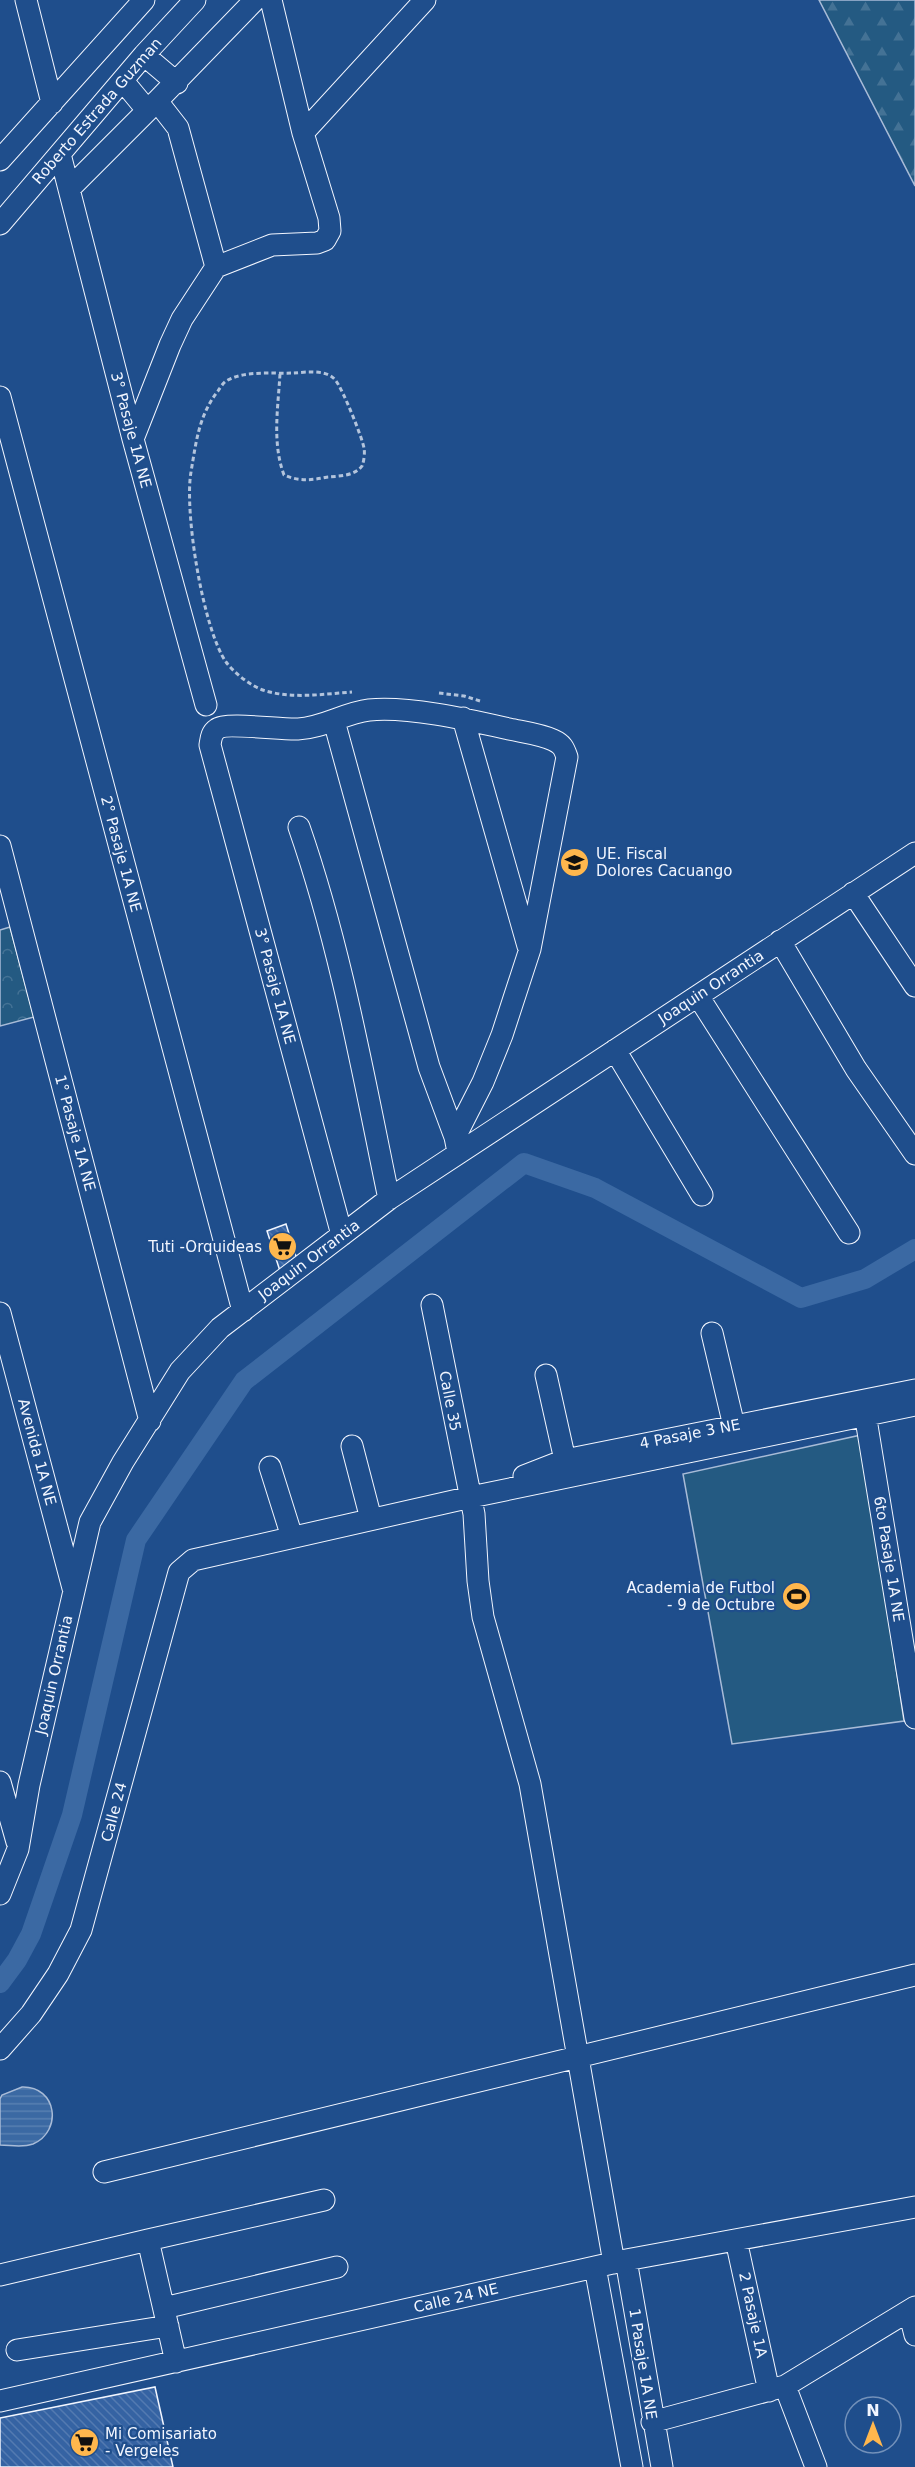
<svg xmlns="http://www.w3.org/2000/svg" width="915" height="2467" font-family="'DejaVu Sans',sans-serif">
  <defs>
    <pattern id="forest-firs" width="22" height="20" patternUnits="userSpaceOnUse" patternTransform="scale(1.5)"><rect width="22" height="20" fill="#245a82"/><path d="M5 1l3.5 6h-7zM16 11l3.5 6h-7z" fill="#447295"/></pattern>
    <pattern id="park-crowns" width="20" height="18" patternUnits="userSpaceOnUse" patternTransform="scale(1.5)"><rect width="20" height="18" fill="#245a82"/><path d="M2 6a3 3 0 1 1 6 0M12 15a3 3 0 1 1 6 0" fill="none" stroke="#447295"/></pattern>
    <pattern id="water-rules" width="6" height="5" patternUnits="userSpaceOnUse" patternTransform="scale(1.5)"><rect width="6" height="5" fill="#3b69a3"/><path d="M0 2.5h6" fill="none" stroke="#587fb1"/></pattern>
    <pattern id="building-back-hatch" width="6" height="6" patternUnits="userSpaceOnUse" patternTransform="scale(1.5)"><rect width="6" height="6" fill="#3563a3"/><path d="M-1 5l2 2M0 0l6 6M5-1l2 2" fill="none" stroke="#537ab1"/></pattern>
  </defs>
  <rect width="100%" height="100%" fill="#1f4e8c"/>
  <path fill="url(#forest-firs)" stroke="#a8bbd7" stroke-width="1.5" d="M819 0H915V186Z"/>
  <path fill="url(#park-crowns)" stroke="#a8bbd7" stroke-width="1.5" d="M10 927 34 1017 0 1026V930Z"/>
  <path fill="#245a82" stroke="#a8bbd7" stroke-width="1.5" d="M861 1435 904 1721 732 1744 683 1474Z"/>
  <path fill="url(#water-rules)" stroke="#a8bbd7" stroke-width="1.5" d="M22 2087C57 2086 63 2131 33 2144 22 2148 11 2145 0 2145V2099L2 2095Z"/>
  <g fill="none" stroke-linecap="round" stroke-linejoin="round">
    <path stroke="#3b69a3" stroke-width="20" d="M0 1983 17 1960 31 1934 72 1815 136 1540 244 1381 524 1163 595 1188 801 1298 865 1279 915 1249"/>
  </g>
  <path fill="url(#building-back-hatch)" stroke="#f2f6ff" stroke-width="1.5" d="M286 1224 298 1263 281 1274 267 1231Z
    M155 2387 173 2467H0V2418Z"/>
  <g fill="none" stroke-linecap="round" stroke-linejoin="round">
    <defs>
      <path id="minor" d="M26 0 52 103
        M144 55 177 83
        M123 81 147 110
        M157 101 255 0
        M303 133 425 0
        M60 154 133 439 206 705
        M0 160 144 0
        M69 189 157 101 178 128 216 267 182 319 170 345 133 439
        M0 224 144 55 195 0
        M216 267 272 245 317 243 325 240 330 231 329 218 303 133 271 0
        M0 397 243 1311
        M463 718 528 946
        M334 721 429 1067 455 1137
        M299 827C341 948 363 1074 389 1199
        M0 846 150 1421
        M853 893 915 986
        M780 941 856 1069 915 1154
        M698 996 849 1233
        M615 1050 702 1195
        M342 1235 210 745C211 739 211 733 217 729 226 722 282 730 298 729 323 728 344 713 369 710 409 706 469 720 509 729 523 732 540 734 553 740 562 744 564 748 567 757L530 949 502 1035 483 1082 455 1137 458 1152
        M432 1305 474 1514 478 1581 483 1617 530 1784 614 2263
        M0 1313 73 1588
        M712 1333 734 1426
        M546 1375 565 1460
        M863 1401 915 1718
        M352 1446 371 1519
        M270 1467 292 1537
        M524 1476 565 1460 915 1390
        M0 1782 17 1842
        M0 1894 18 1849 29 1785 90 1522 123 1462 180 1371 220 1328 389 1199 915 853
        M0 2049 31 2014 58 1974 81 1930 179 1572 193 1560 471 1497 915 1405
        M104 2172 915 1975
        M736 2240 769 2391
        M626 2260 662 2467
        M595 2267 632 2467
        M0 2275 148 2240
        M164 2308 337 2267
        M909 2311 915 2335
        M17 2350 168 2326
        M176 2362 148 2240 324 2200
        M785 2386 816 2467
        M0 2401 626 2260 915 2207
        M652 2422 785 2386 915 2307"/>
    </defs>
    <use href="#minor" stroke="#f2f6ff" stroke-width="23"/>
    <path stroke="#b3c4dc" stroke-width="3" stroke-dasharray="4.5 3" stroke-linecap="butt" d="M280 374C278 408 272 443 284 475 300 482 312 480 328 477 339 476 355 476 362 466 364 461 365 453 364 448 362 437 343 390 336 381 328 369 306 372 294 373 273 374 245 370 226 381 223 383 220 388 218 391 199 415 196 442 191 472 184 512 203 629 226 662 235 674 252 687 266 691 294 699 324 694 352 692
      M439 693 464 696 480 701"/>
    <use href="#minor" stroke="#1f4e8c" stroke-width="21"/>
  </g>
  <defs>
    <symbol id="school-disc" viewBox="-11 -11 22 22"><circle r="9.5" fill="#ffb74d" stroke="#1f4e8c"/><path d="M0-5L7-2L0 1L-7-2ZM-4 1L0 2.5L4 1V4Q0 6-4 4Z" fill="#111"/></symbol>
    <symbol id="supermarket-disc" viewBox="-11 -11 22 22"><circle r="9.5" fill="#ffb74d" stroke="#1f4e8c"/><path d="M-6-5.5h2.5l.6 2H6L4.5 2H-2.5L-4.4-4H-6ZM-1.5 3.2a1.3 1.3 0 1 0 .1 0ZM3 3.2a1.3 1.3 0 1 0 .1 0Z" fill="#111"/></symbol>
    <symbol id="stadium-disc" viewBox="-11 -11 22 22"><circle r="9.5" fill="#ffb74d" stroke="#1f4e8c"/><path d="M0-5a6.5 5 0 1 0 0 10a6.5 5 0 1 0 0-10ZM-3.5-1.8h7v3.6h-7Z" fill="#111"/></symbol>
  </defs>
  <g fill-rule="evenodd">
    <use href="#school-disc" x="558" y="846" width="33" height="33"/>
    <use href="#supermarket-disc" x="266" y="1230" width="33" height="33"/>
    <use href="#stadium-disc" x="780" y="1580" width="33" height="33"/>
    <use href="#supermarket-disc" x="68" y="2426" width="33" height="33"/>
  </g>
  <g text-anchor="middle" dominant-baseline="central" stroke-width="4.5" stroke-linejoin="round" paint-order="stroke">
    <g font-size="15" fill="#f2f6ff" stroke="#1f4e8c">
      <text transform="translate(97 111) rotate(-49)">Roberto Estrada Guzman</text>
      <text transform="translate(131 430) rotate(75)">3° Pasaje 1A NE</text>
      <text transform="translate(121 854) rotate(75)">2° Pasaje 1A NE</text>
      <text transform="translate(275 986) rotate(75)">3° Pasaje 1A NE</text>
      <text transform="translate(711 987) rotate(-33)">Joaquin Orrantia</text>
      <text transform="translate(75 1133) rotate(75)">1° Pasaje 1A NE</text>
      <text transform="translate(309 1260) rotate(-37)">Joaquin Orrantia</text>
      <text transform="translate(450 1401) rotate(79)">Calle 35</text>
      <text transform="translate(690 1434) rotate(-11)">4 Pasaje 3 NE</text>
      <text transform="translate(37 1452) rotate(75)">Avenida 1A NE</text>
      <text transform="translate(889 1559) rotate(81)">6to Pasaje 1A NE</text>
      <text transform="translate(54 1675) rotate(-77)">Joaquin Orrantia</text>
      <text transform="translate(114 1812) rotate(-75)">Calle 24</text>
      <text transform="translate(456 2298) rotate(-13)">Calle 24 NE</text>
      <text transform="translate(753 2315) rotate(78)">2 Pasaje 1A</text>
      <text transform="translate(643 2364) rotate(81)">1 Pasaje 1A NE</text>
    </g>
    <g font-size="15" fill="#f2f6ff" stroke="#1f4e8c" text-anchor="start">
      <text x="596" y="854">UE. Fiscal<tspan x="596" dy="17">Dolores Cacuango</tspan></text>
      <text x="262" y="1247" text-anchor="end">Tuti -Orquideas</text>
      <text x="775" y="1588" text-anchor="end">Academia de Futbol<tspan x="775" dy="17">- 9 de Octubre</tspan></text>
      <text x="105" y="2434">Mi Comisariato<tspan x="105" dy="17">- Vergeles</tspan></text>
    </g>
  </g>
  <g transform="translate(873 2425)"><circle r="28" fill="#1f4e8c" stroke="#7391ba" stroke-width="1.5"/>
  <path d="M0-4.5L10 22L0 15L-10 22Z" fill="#ffb74d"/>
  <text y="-9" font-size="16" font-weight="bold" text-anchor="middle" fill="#f2f6ff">N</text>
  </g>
</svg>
